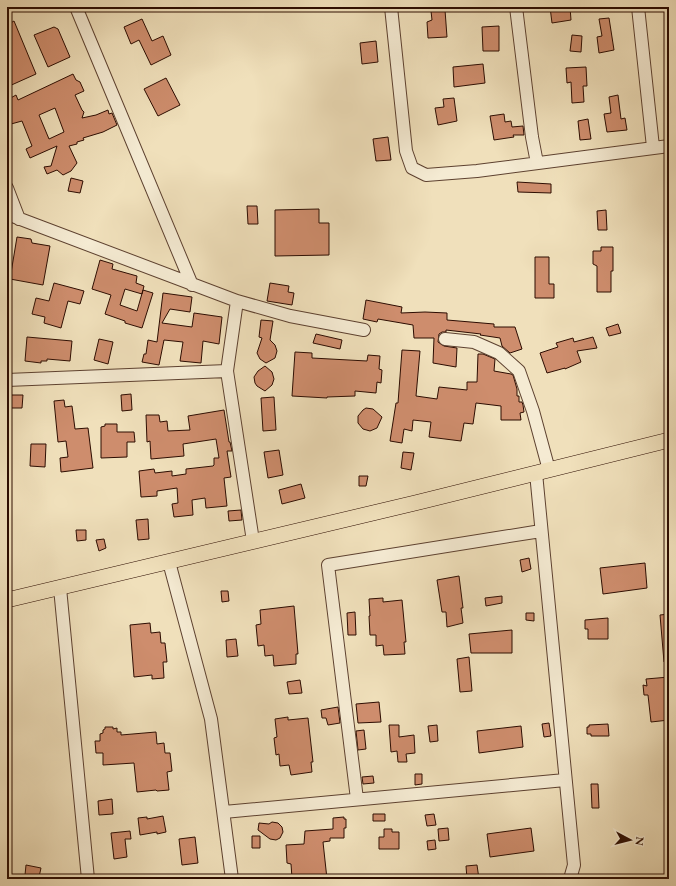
<svg xmlns="http://www.w3.org/2000/svg" width="676" height="886" font-family="'EB Garamond',serif">
  <rect width="100%" height="100%" fill="#f0e0bb"/>
  <filter id="stains"><feTurbulence type="fractalNoise" baseFrequency=".005" numOctaves="4"/><feColorMatrix values="0 0 0 0 .2 0 0 0 0 .09 0 0 0 0 .02 0 0 0 .5 -.17"/></filter>
  <radialGradient id="worn" r=".72"><stop offset=".6" stop-color="#630" stop-opacity="0"/><stop offset="1" stop-color="#630" stop-opacity=".3"/></radialGradient>
  <path fill="#ce8d6d" stroke="#2c0c01" fill-rule="evenodd" d="M550 7H570L571 20 552 23Z
    M445 10 447 37 428 38 427 22 432 20 431 11Z
    M609 18 614 50 599 53 597 37 602 36 599 19Z
    M142 19 152 41 163 36 171 55 151 65 139 40 131 44 124 27Z
    M14 21 36 74 7 87V25Z
    M499 26V51H483L482 27Z
    M54 27 58 29 70 57 48 67 34 35Z
    M572 35 582 36 581 52 570 51Z
    M376 41 378 62 362 64 360 43Z
    M483 64 485 83 454 87 453 67Z
    M586 67 587 86H583L584 102 572 103 571 82 567 83 566 68Z
    M73 74 76 80 80 82 84 91 75 95 82 110 84 112 82 118 96 115 108 110 109 114 112 113 117 125 103 132 83 138 84 140 77 142V144L69 146 77 163 71 171 63 175 57 170 47 174 44 167 51 166 57 146 30 158 26 149 32 146 22 121 11 124 7 118V100L16 95 18 100ZM55 108 64 132 49 139 39 115Z
    M166 78 180 105 158 116 144 89Z
    M618 95 621 119 625 118 627 130 607 132 604 114 611 113 609 97Z
    M454 98 457 121 438 125 435 108 444 107 443 99Z
    M504 114 505 122 511 121 512 127 523 126 524 135H513L514 137 494 140 490 116Z
    M588 119 591 139 580 140 578 121Z
    M388 137 391 160 376 161 373 139Z
    M71 178 83 181 80 193 68 191Z
    M517 182 551 184V193L518 192Z
    M247 206H257L258 224H248Z
    M319 209V223H329V255L275 256V210Z
    M606 210 607 230H598L597 211Z
    M17 237 31 239 32 243 50 246 43 285 10 279Z
    M601 247H613V271H611V292H597V266L593 264V251H601Z
    M535 257H549V284H554V298H535Z
    M100 260 113 264 112 269 137 276 136 283 144 286 142 294 125 289 120 305 137 311 143 290 153 293 142 328 125 323V321L105 314 111 295 92 289Z
    M54 283 84 291 80 304 68 301 61 328 44 323 45 317 32 314 36 298 49 301Z
    M270 283 289 286 288 292 294 293 292 305 267 301Z
    M163 293 192 297 190 312 170 309 162 323 192 327 194 313 222 317 219 344 203 341 201 363 180 361 183 342 164 340 159 365 142 362 144 354H146L148 340 157 342Z
    M366 300 402 307 401 313 425 312 447 313V320L494 324V327H515L522 349 510 353 502 346 500 338 480 335 481 334 446 330V332H442L439 334 438 342 444 346 457 348 456 367 433 363 434 338H414L413 325 378 319 377 322 363 319Z
    M261 320 273 321 270 340 275 345 277 351 275 358 266 363 260 359 257 353 262 338 259 337Z
    M618 324 621 333 609 336 606 328Z
    M316 334 342 340 340 349 313 343Z
    M27 337 72 341 70 361 47 359V361H41V363L25 361Z
    M593 337 597 348 577 351 581 362 565 369V368L547 373 540 353 558 347 556 343 573 338 574 342Z
    M99 339 113 342 108 364 94 360Z
    M402 350 420 351 416 396 437 399 439 387 467 390V382H477L478 354H483L495 359 494 371 511 374 513 375 517 389V396H519V402H522L523 405 524 412 520 413 521 420H501V406L476 403 473 424 464 423 461 441 429 437 431 422 413 420 412 431 404 429 402 443 390 441 396 403H398Z
    M295 352 312 353V358L367 361 368 355 380 356 379 369 382 370 381 383 377 382 376 393 355 391V396L327 397V398L292 396Z
    M265 366 272 372 274 379 272 385 265 391 257 386 255 383 254 377 258 371Z
    M131 394 132 410 122 411 121 395Z
    M7 395H23L22 408H7Z
    M274 397 276 430 263 431 261 398Z
    M64 400 65 407 72 406 75 429 88 428 93 468 61 472 60 458 68 457 66 441 58 442 54 401Z
    M366 408 373 409 382 417 377 428 370 431 363 429 358 423V416L363 410Z
    M224 410 229 442H230L232 451H227L231 477 224 478 227 506 206 508 205 498 192 500 193 515 174 517 172 504 178 503 177 488 157 491V496L141 497 139 471 154 469 155 473 172 471V476L186 474V469L213 466 214 465V458H219L216 439 183 444 184 456 151 459 150 441 147 442 146 415H159L160 422 167 421 168 431 190 430 188 416Z
    M105 424H117V432H134L135 442H127V457L101 458V427L105 426Z
    M31 444H46L45 467 30 466Z
    M279 450 283 475 268 478 264 452Z
    M403 452 414 453 411 470 401 468Z
    M359 476H368L366 486H359Z
    M301 484 305 498 282 504 279 490Z
    M241 510 242 520 229 521 228 511Z
    M148 519 149 539 138 540 136 520Z
    M76 530H86V540L77 541Z
    M104 539 106 548 99 551 96 540Z
    M529 558 531 569 522 572 520 560Z
    M645 563 647 588 603 594 600 568Z
    M459 576 463 608H461L463 623 447 627 446 612H442L437 580Z
    M221 591H228L229 601 222 602Z
    M502 596V603L486 606 485 598Z
    M383 598V602L402 600 406 642H404L405 654 384 655 383 645 376 646V635H370L369 616H370L369 599Z
    M294 606 298 654H296V664L274 666 273 655 265 656 264 645 258 646 256 625 261 624 260 610Z
    M355 612 356 635H348L347 613Z
    M526 613H534V621L526 620Z
    M669 614V662H664L660 615Z
    M608 618V639H588V629H585V620Z
    M150 623 151 633 160 632 161 643H165L167 662H163L164 678 152 679V675L134 677 130 625Z
    M512 630V653H471L469 634Z
    M236 639 238 656 227 657 226 640Z
    M469 657 472 691 460 692 457 659Z
    M669 677V720L651 722 648 695H644L643 685 647 686 646 679Z
    M300 680 302 693 289 694 287 682Z
    M379 702 381 722 358 723 356 704Z
    M338 707 340 723 328 725 326 718H322L321 710Z
    M288 717V720L308 718 313 762H311L312 772 291 775 289 765 280 766 279 754 276 755 274 738 277 737 275 719Z
    M549 723 551 736 544 737 542 724Z
    M608 724 609 736H591V734H587V727H589V725Z
    M389 725H399V737L414 735 415 753 406 754 407 762H398L397 751 391 752Z
    M437 725 438 741 430 742 428 726Z
    M521 726 523 747 479 753 477 731Z
    M105 727H113V729L117 728V732H121V735L156 732 157 744 164 743 165 753H170L172 771 167 772 169 790 157 791 156 790 137 792 134 763 103 765V753H96L95 741H100V734L103 733V730L105 729Z
    M364 730 366 749 358 750 356 731Z
    M415 774H422V784L415 785Z
    M373 776 374 783 363 784 362 777Z
    M591 784H598L599 808H592Z
    M112 799 113 814 99 815 98 801Z
    M373 814H385V821H373Z
    M434 814 436 825 427 826 425 815Z
    M163 816 166 832 157 834V832L140 835 138 818 147 817V819Z
    M344 817V819H346V828H344V838H330V841L323 842 327 879 292 878 291 864 287 863 286 845 304 844 305 831 333 829V818Z
    M272 822 278 823 282 827 283 832 280 838 276 840 270 839 258 830 259 823 269 824Z
    M448 828 449 840 439 841 438 829Z
    M531 828 534 851 490 857 487 834Z
    M384 829H392V832H399V849H379V837H384Z
    M130 831 131 839H125L127 857 114 859 111 833Z
    M252 836H260V848H252Z
    M195 837 198 863 182 865 179 839Z
    M435 840 436 849 428 850 427 841Z
    M26 865 41 868 39 877 25 875Z
    M477 865 479 879H467L466 866Z"/>
  <g fill="none" stroke-linecap="round" stroke-linejoin="round">
    <defs>
      <path id="minor" d="M76 7 192 285
        M391 7 406 151 412 168 426 175 477 171 669 146
        M516 7 532 137 537 163
        M638 7 653 147
        M7 188 19 219
        M7 214 237 301 227 371 253 541
        M237 301 290 316 364 330
        M445 339 474 342 499 353 519 371 533 411 549 470
        M7 380 227 371
        M536 473 574 865 570 879
        M169 562 211 719 232 879
        M60 588 88 879
        M357 799 328 565 541 531
        M224 812 565 780"/>
      <path id="major" d="M7 600 415 503 669 440"/>
    </defs>
    <use href="#minor" stroke="#5d4130" stroke-width="14"/>
    <use href="#major" stroke="#2c0c01" stroke-width="16"/>
    <use href="#minor" stroke="#f5ebd3" stroke-width="12"/>
    <use href="#major" stroke="#f0e0bb" stroke-width="15"/>
  </g>
  <rect width="676" height="886" fill="none" stroke="#f0e0bb" stroke-width="24"/>
  <rect x="8" y="8" width="660" height="870" fill="none" stroke="#2c0c01" stroke-width="2"/>
  <rect x="12" y="12" width="652" height="862" fill="none" stroke="#2c0c01"/>
  <g transform="translate(630 840) rotate(97)" stroke="#f5ebd3" stroke-width="3" paint-order="stroke">
  <path d="M0-3L7 15L0 10L-7 15Z" fill="#2c0c01"/>
  <text y="-6" font-size="11" font-weight="bold" text-anchor="middle" fill="#2c0c01">N</text>
  </g>
  <rect width="100%" height="100%" filter="url(#stains)"/>
  <rect width="100%" height="100%" fill="url(#worn)"/>
</svg>
